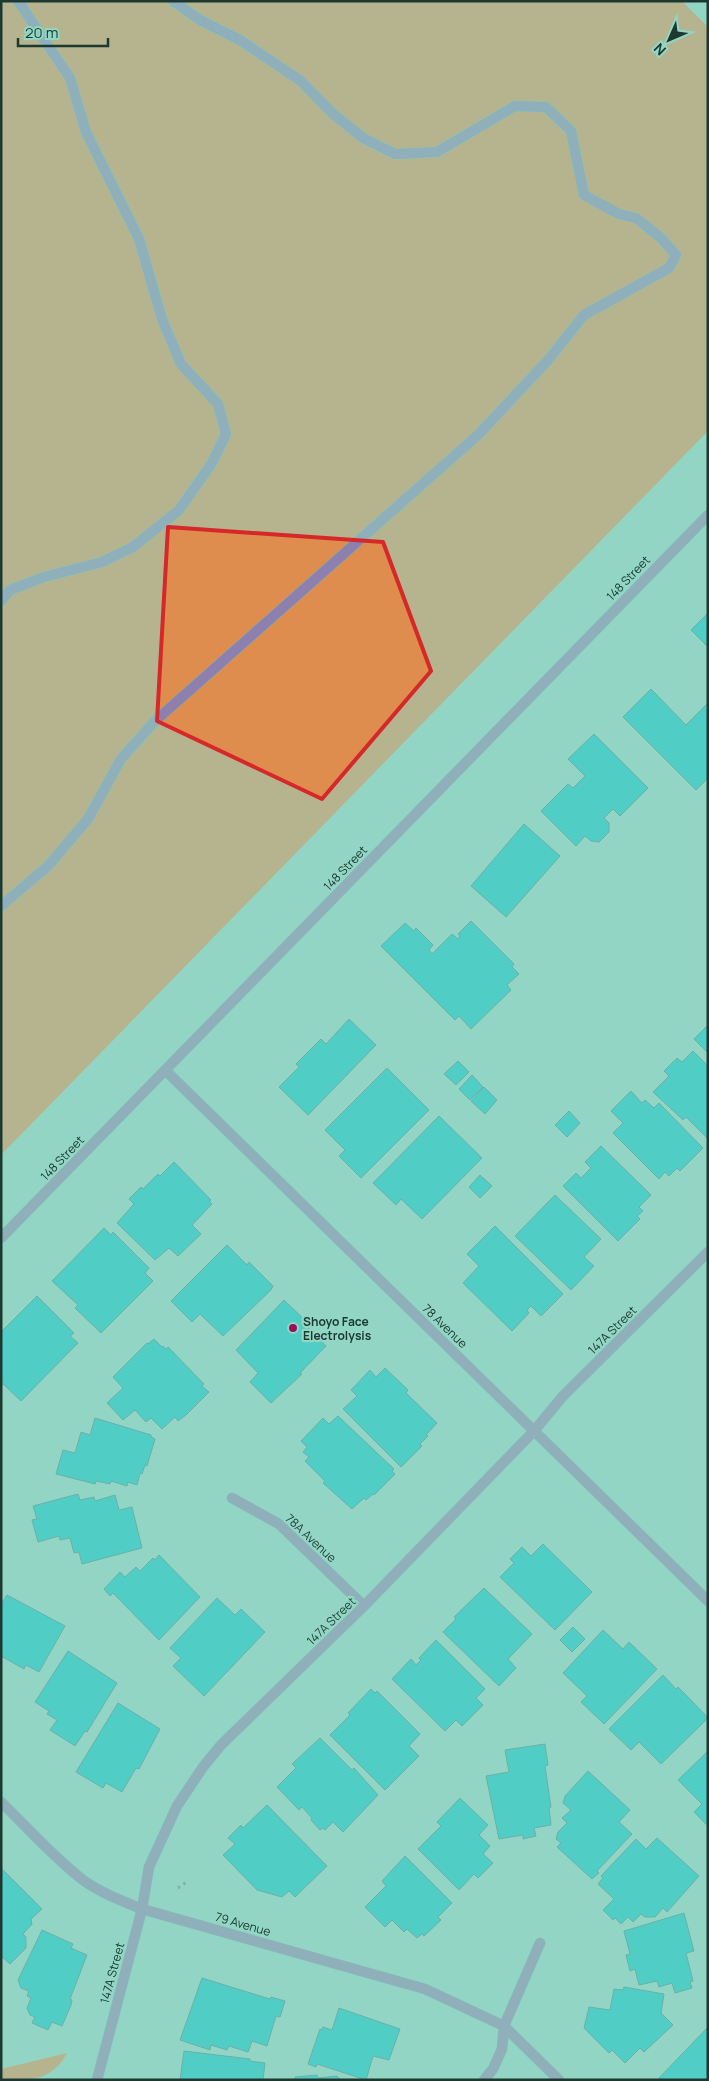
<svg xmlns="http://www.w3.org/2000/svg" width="709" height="2081" font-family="Manrope,sans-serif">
  <rect width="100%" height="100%" fill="#92d6c4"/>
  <path fill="#df8d4f" d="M1 1H682L708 27V431L1 1155Z
    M67 2053C52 2081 32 2080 1 2080V2069Z"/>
  <path fill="#02c3c6" stroke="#3b8485" d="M708 613V647L691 630Z
    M651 689 686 725 708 703V778L696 790 623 717Z
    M594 734 648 788 620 816 613 809 604 818 609 823V832L599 842 591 841 585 836 576 846 541 811 568 784 573 788 585 776 568 759Z
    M524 824 560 856 506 917 471 886Z
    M471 921 514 964 512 967 519 974 507 985 511 990 471 1029 459 1016 455 1020 381 946 405 923 414 931 416 928 433 945 429 950 432 954 452 934 458 939 460 936 458 934Z
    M349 1019 376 1045 308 1115 279 1087 299 1067 296 1064 321 1039 326 1044Z
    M708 1025V1053L694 1039Z
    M693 1051 708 1066V1139L686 1117 683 1120 653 1092 669 1076 664 1071 677 1058 682 1062Z
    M458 1061 469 1072 456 1085 444 1074Z
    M387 1068 429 1110 361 1178 339 1156 345 1150 325 1130Z
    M472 1075 483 1087 470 1100 459 1089Z
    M484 1087 497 1100 485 1114 471 1101Z
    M631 1091 642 1103 645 1100 654 1108 659 1103 703 1148 680 1171 677 1168 669 1176 665 1172 659 1179 613 1133 623 1123 611 1111Z
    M569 1111 580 1123 567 1137 555 1125Z
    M439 1116 482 1158 422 1219 401 1199 396 1205 373 1183Z
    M601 1146 651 1195 639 1207 643 1211 637 1216 640 1219 618 1241 563 1186 576 1173 581 1178 591 1168 585 1162Z
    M174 1162 211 1200 209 1201 212 1204 192 1225 201 1234 178 1256 169 1248 155 1260 117 1223 134 1204 129 1199 141 1187 143 1189 158 1174 160 1176Z
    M480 1175 492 1186 480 1198 469 1187Z
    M555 1195 601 1239 584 1257 594 1266 571 1290 515 1236Z
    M495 1226 563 1294 541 1316 531 1306 527 1310 529 1313 512 1331 463 1283 479 1266 467 1254Z
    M104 1228 111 1235 113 1232 149 1268 145 1273 153 1281 101 1333 75 1308 78 1305 52 1281Z
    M227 1245 247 1265 249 1262 273 1286 271 1290 223 1336 200 1314 192 1322 171 1301Z
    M37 1296 74 1333 70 1336 78 1343 21 1401 1 1382V1332Z
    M284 1300 310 1325 308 1327 326 1346 300 1373 302 1374 271 1403 250 1382 258 1373 236 1350Z
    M154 1339 162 1347 163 1346 166 1349 168 1347 204 1384 202 1386 209 1392 186 1415 178 1421 175 1417 162 1429 151 1418 146 1422 135 1410 123 1420 107 1403 123 1388 113 1377 147 1343 148 1344Z
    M385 1368 408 1390 406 1393 437 1423 426 1435 428 1436 420 1444 422 1446 401 1467 343 1409 357 1396 351 1390 370 1370 376 1377Z
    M338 1416 394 1469 392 1471 395 1474 374 1495 373 1494 366 1500 364 1498 352 1509 323 1483 325 1481 305 1461 309 1457 303 1452 307 1447 301 1441 323 1418 329 1424Z
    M95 1418 151 1435V1437L155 1439 147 1466 145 1465 142 1474 140 1473 137 1485 128 1482 127 1486 111 1481 110 1484 96 1481 95 1484 56 1474 63 1450 75 1453 81 1432 90 1435Z
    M78 1494 80 1500 94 1497 95 1501 115 1495 119 1510 132 1507 142 1548 82 1564 79 1552 74 1553 70 1538 60 1540 59 1536 38 1542 32 1520 37 1519 33 1506Z
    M543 1544 592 1592 555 1630 500 1577 514 1563 510 1559 522 1547 531 1556Z
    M159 1555 200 1597 159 1640 113 1593 110 1596 104 1589 120 1572 125 1577 136 1567 140 1571 153 1558 155 1560Z
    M484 1588 532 1634 508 1659 516 1668 499 1686 443 1632 456 1619 454 1617Z
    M7 1595 65 1626 39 1672 26 1665 24 1669 1 1656V1605Z
    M217 1598 235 1615 241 1609 265 1632 204 1696 173 1666 181 1658 170 1648Z
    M573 1627 585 1639 572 1652 560 1640Z
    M603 1630 623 1649 629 1642 657 1669 604 1724 581 1702 587 1696 563 1673Z
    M436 1640 485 1689 476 1698 483 1705 462 1726 456 1720 445 1731 392 1679 411 1659 416 1665 421 1660 419 1658Z
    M68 1651 117 1683 87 1732 85 1731 75 1746 50 1730 57 1720 47 1714 49 1711 35 1702Z
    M663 1675 676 1689 678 1687 689 1698 708 1718 661 1764 639 1742 631 1750 609 1729Z
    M371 1689 375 1693 377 1691 420 1734 409 1746 419 1756 385 1790 330 1735 350 1715 348 1713Z
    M118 1703 160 1729 139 1769 136 1768 122 1792 106 1783 103 1788 76 1772Z
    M320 1738 352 1770 354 1768 378 1795 343 1832 333 1822 325 1830 323 1828 320 1830 311 1820 312 1818 302 1807 299 1810 277 1787 296 1768 292 1764Z
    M545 1744 548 1765 545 1766 551 1807 549 1808 551 1825 534 1828 536 1836 523 1839V1835L499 1839 486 1776 509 1772 505 1750Z
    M708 1751V1826L694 1812 702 1804 678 1780Z
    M588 1771 630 1810 619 1822 632 1834 597 1871 599 1873 592 1879 557 1847 561 1843 556 1839 558 1832 567 1823 562 1818 571 1810 563 1803 565 1796Z
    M460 1798 488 1825 479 1835 490 1846 483 1854 493 1863 478 1878 474 1874 459 1890 418 1849 441 1826 437 1822Z
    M267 1805 327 1866 295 1897 289 1891 282 1897 257 1890 223 1855 235 1844 228 1838 241 1825 243 1828Z
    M657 1838 699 1876 667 1912 663 1908 655 1917H645L641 1914 633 1922 628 1917 621 1924 615 1918 613 1920 603 1910 614 1899 598 1884 603 1878 601 1876 636 1839 646 1849Z
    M405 1856 452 1903 438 1917 441 1920 424 1936 422 1934 417 1938 407 1929 404 1932 392 1920 385 1927 365 1907 386 1886 382 1881Z
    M1 1868 42 1909 31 1919 32 1924 23 1934 26 1937V1948L10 1964 1 1956Z
    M684 1913 694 1951 686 1953 693 1981 690 1982 692 1988 675 1993 672 1983 659 1987 657 1981 639 1985 635 1969 630 1971 626 1955 630 1954 624 1931Z
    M42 1930 73 1944 71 1948 87 1955 70 1999 72 2000 71 2005 62 2026 52 2022 48 2030 32 2023 35 2017 30 2015 27 2008 31 1998 27 1996 29 1991 21 1988 18 1980Z
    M202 1978 270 1999 271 1997 285 2001 280 2017 276 2016 267 2046 252 2041 248 2052 229 2046 227 2050 211 2045 210 2050 180 2040Z
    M624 1987 664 1994 661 2013 673 2025 644 2052 640 2048 625 2063 612 2050 609 2053 584 2028 589 2007 610 2010 614 1989 623 1990Z
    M339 2008 400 2029 389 2060 373 2056 366 2080 317 2064 316 2067 308 2064 320 2029 322 2030 323 2027 332 2030Z
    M708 2027V2080H660L659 2078Z
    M184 2051 250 2059V2061L265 2063 263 2080H180Z
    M317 2075 318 2078 337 2076 341 2080H295V2077Z"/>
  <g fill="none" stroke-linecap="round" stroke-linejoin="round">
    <defs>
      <path id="lane" d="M1 601 10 590 44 577 102 562 133 547 179 510 212 463 226 434 218 404 181 364 162 319 139 239 86 132 70 78 18 1
        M1 906 48 866 88 819 121 759 154 722 479 434 549 359 584 315 669 268 676 255 660 237 636 218 619 214 584 195 571 131 546 107 515 106 437 152 395 154 363 138 332 113 301 81 240 40 200 20 173 1"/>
      <path id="street" d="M165 1070 708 1601
        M1 1238 708 515
        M232 1498 279 1524 364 1606
        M1 1802C28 1828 53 1857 83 1880 101 1893 122 1901 142 1909L425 1989 504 2026 559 2080
        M97 2080 142 1909 149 1867 177 1806 203 1767 221 1745 364 1606 534 1431 563 1396 708 1252
        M484 2080 493 2069 502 2049 504 2026 540 1943"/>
    </defs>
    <use href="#lane" stroke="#78b3a4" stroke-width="11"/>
    <use href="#street" stroke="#78b3a4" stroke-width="11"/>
    <path stroke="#5e9083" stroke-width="3" stroke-dasharray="2.5 4" stroke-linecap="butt" d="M178 1888 188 1881"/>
    <use href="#lane" stroke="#8d80af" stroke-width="10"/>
    <use href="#street" stroke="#8d80af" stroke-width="10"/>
  </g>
  <path d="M0 0H709V2081H0ZM168 527 383 542 431 671 322 799 157 721Z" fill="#92d6c4" fill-opacity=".55" fill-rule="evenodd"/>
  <path fill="none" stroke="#d62828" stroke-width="4" stroke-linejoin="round" d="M168 527 383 542 431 671 322 799 157 721Z"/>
  <circle fill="#9d0d5a" stroke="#92d6c4" stroke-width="2" cx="293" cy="1328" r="5"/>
  <g text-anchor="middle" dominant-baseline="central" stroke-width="4.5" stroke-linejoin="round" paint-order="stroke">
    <g font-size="12" fill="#1c3831" stroke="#92d6c4">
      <text transform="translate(628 578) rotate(-46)">148 Street</text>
      <text transform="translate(345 868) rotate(-46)">148 Street</text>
      <text transform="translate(62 1158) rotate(-46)">148 Street</text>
      <text transform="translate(445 1326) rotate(44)">78 Avenue</text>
      <text transform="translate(612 1330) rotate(-45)">147A Street</text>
      <text transform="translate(311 1538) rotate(43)">78A Avenue</text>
      <text transform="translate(331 1621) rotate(-44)">147A Street</text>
      <text transform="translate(243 1924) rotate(16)">79 Avenue</text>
      <text transform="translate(112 1973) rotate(-75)">147A Street</text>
    </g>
    <g font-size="12" font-weight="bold" fill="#1c3831" stroke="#92d6c4" text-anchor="start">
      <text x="303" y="1321">Shoyo Face<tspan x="303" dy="14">Electrolysis</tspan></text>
    </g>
  </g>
  <rect width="709" height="2081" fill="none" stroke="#1c3831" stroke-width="5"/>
  <g transform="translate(669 40) rotate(225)" stroke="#92d6c4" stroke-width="4" paint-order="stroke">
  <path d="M0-4L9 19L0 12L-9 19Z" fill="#1c3831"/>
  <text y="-8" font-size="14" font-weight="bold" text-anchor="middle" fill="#1c3831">N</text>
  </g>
  <path d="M18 38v8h90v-8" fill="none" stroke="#1c3831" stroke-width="2.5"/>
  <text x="25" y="38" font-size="15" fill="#1c3831" stroke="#92d6c4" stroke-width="4" paint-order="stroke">20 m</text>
</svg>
